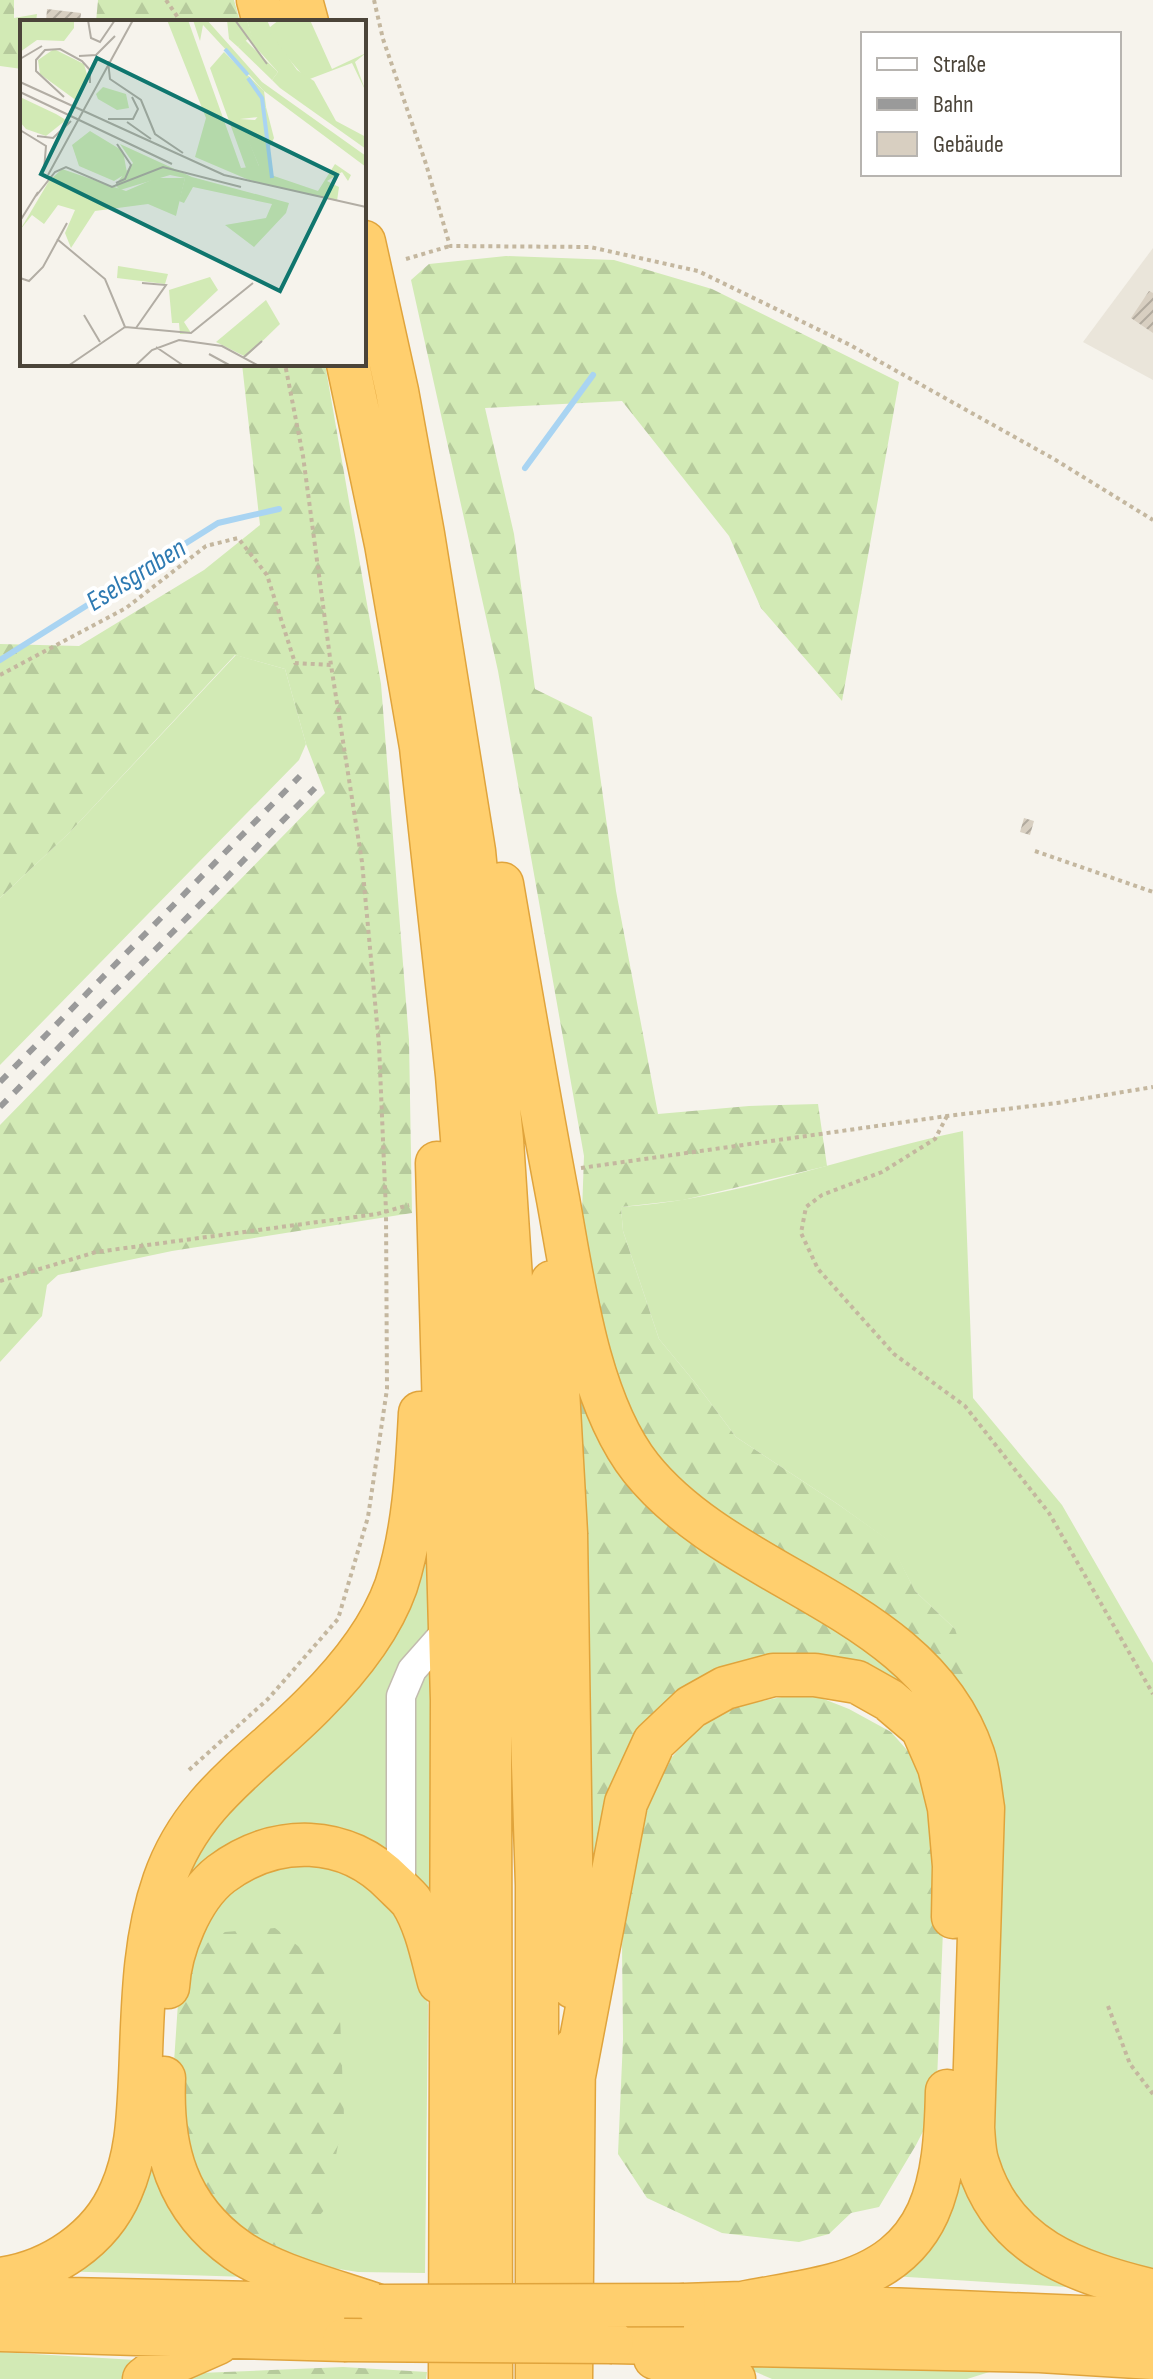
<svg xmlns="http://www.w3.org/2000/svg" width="1153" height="2379" font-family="'Sofia Sans Condensed',sans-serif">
  <defs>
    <pattern id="forest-firs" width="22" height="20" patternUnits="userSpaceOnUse" patternTransform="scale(2)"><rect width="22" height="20" fill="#d2eab5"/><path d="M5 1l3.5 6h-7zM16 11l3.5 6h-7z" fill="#b6ca9c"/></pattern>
    <pattern id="building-hatch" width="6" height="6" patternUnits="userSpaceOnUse" patternTransform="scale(2)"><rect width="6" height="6" fill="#d8cfc1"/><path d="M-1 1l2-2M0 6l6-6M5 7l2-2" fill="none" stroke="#b1aa9e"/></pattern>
  </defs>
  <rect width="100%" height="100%" fill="#f6f3ec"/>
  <path fill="#eae5da" d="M1153 248V380L1083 342Z"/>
  <path fill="#d2eab5" d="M236 655 285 669 306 744 299 760 0 1065V898L68 834Z
    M963 1131 973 1398 1062 1505 1153 1663V2282L1053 2247 987 2160 963 1701 955 1629 915 1591 889 1541 839 1505 736 1437 697 1385 659 1339 623 1231 621 1207C737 1199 849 1155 963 1131Z
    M420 1539 429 1554 432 1926 344 1839 164 1917 183 1868Z
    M289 1860 335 1863 396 1910 418 1952 428 2005 425 2273 358 2272 287 2261 250 2242 190 1953 218 1896Z
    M143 2153 277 2278 57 2271Z
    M960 2155 1098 2289 892 2276Z
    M0 2352 153 2361 126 2379H0Z
    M1031 2359 967 2379H772L742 2366Z"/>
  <path fill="url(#forest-firs)" d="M0 0H14V18L37 14 36 22H22V69L0 66Z
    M98 0H234L240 22H96Z
    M506 256 614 260 712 289 899 382 842 701 761 608 729 536 622 401 485 408 514 534 535 689 592 717 616 891 658 1114 749 1106 818 1104 827 1166 683 1200 621 1207 623 1231 659 1339 697 1385 736 1437 839 1505 890 1541 915 1591 955 1629 971 1679 963 1701 912 1703 704 1677 598 1864 588 1866 576 1382 584 1156 498 671 411 280 429 264Z
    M242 364H325L381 684 409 1040 412 1213 172 1251 58 1275 47 1285 42 1316 0 1362V1125L325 793 306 744 285 669 235 655 68 834 0 898V644L79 646 204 570 260 525Z
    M806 1692 849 1709 891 1732 922 1767 946 1855 936 2106 916 2145 879 2207 851 2213 829 2234 799 2242 722 2233 647 2198 618 2154 623 2039 622 1945 630 1875 646 1811 663 1768 688 1738 715 1717 742 1705Z
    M275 1928 321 1964 340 2016 344 2116 325 2209 292 2248 250 2242 182 2166 174 2062 178 2003 190 1953 225 1932Z
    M343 2367 427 2372 426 2379H188L200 2373Z"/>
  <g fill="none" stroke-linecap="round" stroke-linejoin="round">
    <path stroke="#a9d4f2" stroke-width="6" d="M525 468 593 375
      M0 660 218 523 279 509"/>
  </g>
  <path fill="url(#building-hatch)" d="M47 9 81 13 80 22H46Z
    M1149 291 1153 293V333L1131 318Z
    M1024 818 1034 821 1030 835 1020 832Z"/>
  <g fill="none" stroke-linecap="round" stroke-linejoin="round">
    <defs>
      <path id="minor" d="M401 1891V1696L412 1670 450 1627"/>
      <path id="highway" d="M258 0 264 22
        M301 0 307 22
        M364 242 397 391 423 534 474 851 502 1140 523 1463 537 1885V2379
        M348 364 386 544 421 747 457 1075 474 1290 486 1499 490 1707 491 2379
        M502 884C520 989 538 1094 558 1199 573 1281 588 1401 641 1468 732 1582 923 1605 973 1754 979 1771 980 1790 983 1808L973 2128C974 2139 974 2153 978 2164 1004 2248 1076 2272 1153 2291
        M437 1163 452 1700 450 2379
        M552 1282 566 1533 573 1987
        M168 1987C170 1950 191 1897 221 1874 276 1833 346 1834 394 1884 399 1889 406 1895 411 1901 426 1924 432 1956 439 1982
        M574 2076 626 1803 654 1742 691 1707 725 1688 773 1675H815L857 1682 889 1700 922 1728 939 1767 949 1808 954 1866 953 1917
        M164 2078C161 2148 176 2207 237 2250 272 2275 337 2291 379 2306
        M0 2279C51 2272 101 2239 121 2191 137 2155 138 2117 140 2078 143 2013 142 1944 164 1881 192 1799 256 1763 314 1704 347 1671 380 1631 396 1586 414 1531 417 1470 420 1413
        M0 2294 67 2299 343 2305
        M742 2303C772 2297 803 2293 833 2285 936 2258 945 2183 947 2091
        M684 2305 742 2303 1153 2320
        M0 2330 344 2340
        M612 2342 1040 2351 1153 2358
        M655 2358 678 2366 734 2379
        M144 2379 154 2371 218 2343
        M571 2379 574 2049"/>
    </defs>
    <use href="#minor" stroke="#c2bbae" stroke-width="31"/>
    <use href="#highway" stroke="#e0a43c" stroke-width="45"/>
    <path stroke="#c4b79f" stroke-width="4" stroke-dasharray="4 4" stroke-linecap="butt" d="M166 0 181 22
      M374 0 383 39 426 164 450 246 590 247 698 271 850 345 1054 459 1153 520
      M406 259 450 246
      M0 675 126 608 206 546 238 538 267 575 295 663 331 665
      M1035 851 1153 892
      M947 1116 935 1139 882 1172 822 1195 806 1207 801 1233 818 1269 894 1354 965 1406 1049 1513 1153 1694
      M581 1168 947 1116 1057 1103 1153 1087
      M0 1281 96 1252 377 1214 409 1205
      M189 1770 268 1699 338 1619 368 1517 387 1389 386 1211 379 1045 362 862 331 665 303 456 285 364
      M1108 2006 1130 2064 1153 2094"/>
    <use href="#minor" stroke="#fff" stroke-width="28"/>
    <use href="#highway" stroke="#ffcf6e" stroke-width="42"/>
    <path stroke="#9a9a9a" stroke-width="6" stroke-dasharray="10 10" stroke-linecap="butt" d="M0 1082 300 776
      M0 1107 315 788"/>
    <defs>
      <path id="highway-bridge" d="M379 2306 684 2305
        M344 2340 612 2342"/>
    </defs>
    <use href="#highway-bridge" stroke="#e0a43c" stroke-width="45" stroke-linecap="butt"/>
    <use href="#highway-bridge" stroke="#ffcf6e" stroke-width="42"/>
  </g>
  <g text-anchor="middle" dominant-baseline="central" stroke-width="8" stroke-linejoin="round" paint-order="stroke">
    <g font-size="28" font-style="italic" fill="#2e7ab2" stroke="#fff">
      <text transform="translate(136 575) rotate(-32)">Eselsgraben</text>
    </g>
  </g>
  <g transform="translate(20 20)">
    <rect width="346" height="346" fill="#f6f3ec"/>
    <path d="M0 0H54V8L44 21 17 20 0 32ZM227 0H247L250 7 259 0H290L312 49 346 33 335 42 346 72 332 43 287 60 267 37 234 26ZM225 20 258 52 252 60 218 27ZM204 32 244 71 246 87 239 97 220 99 239 146 236 151 226 148 190 48ZM42 149 106 171 136 158H165L156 196 128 184 75 191 51 228 45 213 55 190 38 185 24 204 12 195 0 210 29 161ZM98 246 148 254 145 264 97 258ZM190 257 198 270 164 302 171 313 160 314 159 303H152L149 270Z" fill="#d2eab5"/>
    <path d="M147 0H168L221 148 239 146 219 99 235 100 246 87 254 118 248 131 251 155 298 171 315 144 331 155 328 161 322 152 307 161 319 167 317 181 229 160 175 137 186 98ZM173 0H187L242 62 346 136V147L244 71 183 5 180 21ZM207 0H227L235 26 240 27 251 13 277 50 294 61 316 101 346 117V129L260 68 252 60 258 52 228 19 218 27 209 19ZM34 29 64 44 68 58 57 81 20 54 18 40ZM83 67 106 74 109 88 97 90 78 79 76 74ZM0 77 36 94 46 100 26 116 6 109 0 102ZM70 111 103 131 107 153 94 161 59 146 52 125ZM100 124 172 157 269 183 266 193 234 227 205 205 246 198 252 184 173 167 164 183 159 181 165 158 150 155 100 170 95 165 113 143Z" fill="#d2eab5"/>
    <path d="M246 280 260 304 226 337 196 322Z" fill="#d2eab5"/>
    <path fill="none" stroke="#a9d4f2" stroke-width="4" d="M205 29 228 55M228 58 242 78 252 158"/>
    <path fill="none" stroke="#b2ada4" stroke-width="2" d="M68 0 71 18 80 22 95 0M215 0 247 44M59 36 76 35 95 16M0 39 22 26M88 41 90 59 121 80 135 114 163 133M0 62 204 155 346 187M0 72 152 144M44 77 16 51V40L25 30 40 29 62 41 70 50V63M88 99H113L118 89 112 77M107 102 131 119M0 110 26 126 24 150M17 116 33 118 51 101M28 155 113 0M96 163 105 159 111 145 97 124M16 176 35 152 46 147 92 167 143 147 221 167M0 201 18 172M37 219 85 259 105 307M0 258 9 261 23 247 47 203M64 295 80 322M105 307 171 313 233 263M116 308 146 265 122 263M136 327 164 346M189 334 211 346M224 337 242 321M48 346 105 307M115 346 132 330 159 320 202 326 239 346"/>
    <path fill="#0f766e" fill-opacity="0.15" stroke="#0f766e" stroke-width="4" d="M77 38 317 155 260 271 21 154Z"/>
    <rect width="346" height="346" fill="none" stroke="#4b4439" stroke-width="4"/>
  </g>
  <rect x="861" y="32" width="260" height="144" fill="#ffffff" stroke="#b7b4b0" stroke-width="2"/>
  <rect x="877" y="58" width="40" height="12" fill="#ffffff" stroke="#b7b4b0" stroke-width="2"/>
  <text x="933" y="72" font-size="24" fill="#4b4439">Straße</text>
  <rect x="877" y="98" width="40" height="12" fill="#9a9a9a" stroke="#b7b4b0" stroke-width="2"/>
  <text x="933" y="112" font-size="24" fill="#4b4439">Bahn</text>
  <rect x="877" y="132" width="40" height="24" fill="#d8cfc1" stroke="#b7b4b0" stroke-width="2"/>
  <text x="933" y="152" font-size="24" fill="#4b4439">Gebäude</text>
</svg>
